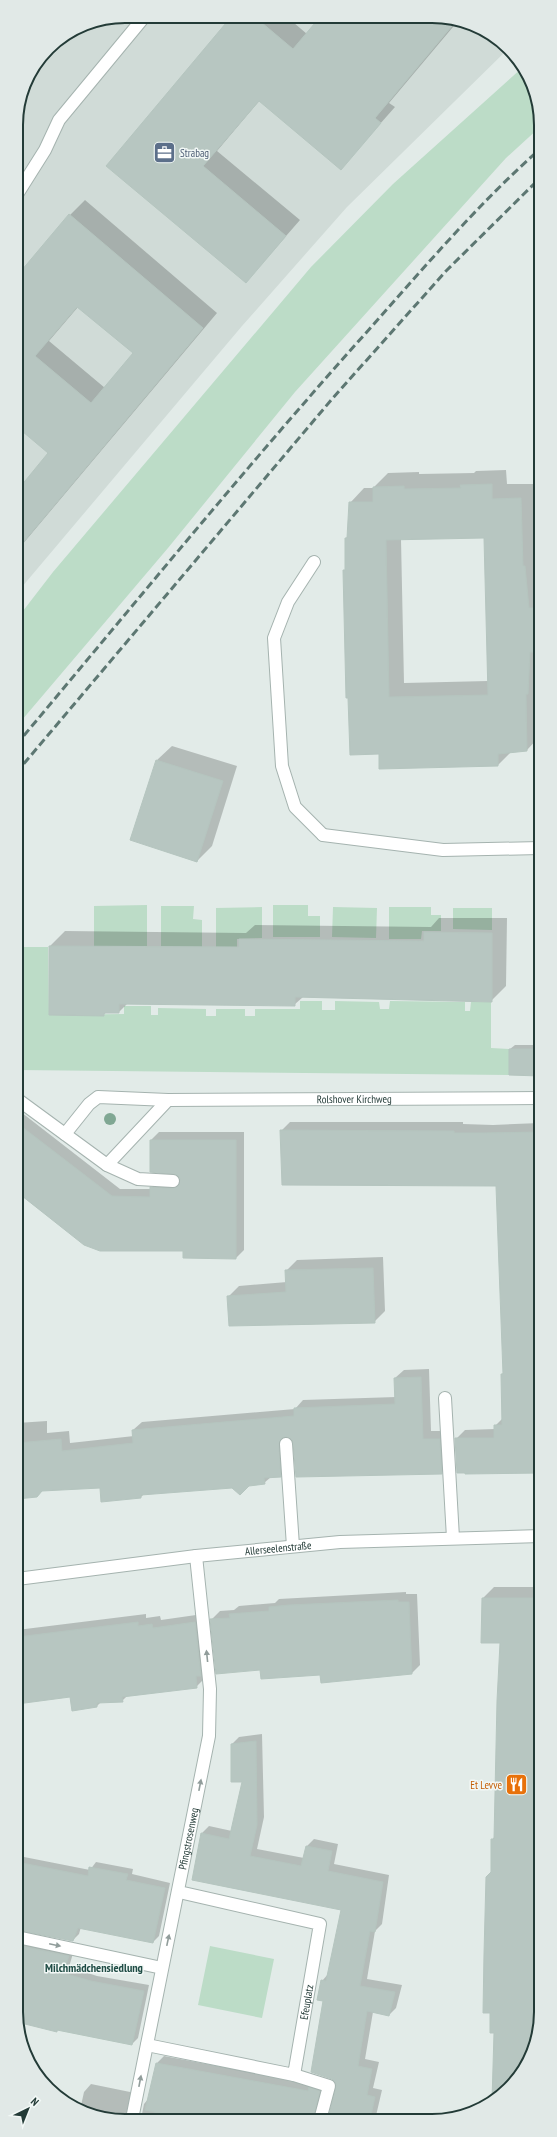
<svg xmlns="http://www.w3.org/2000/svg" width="557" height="2137" font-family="'PT Sans Narrow',sans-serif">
  <rect width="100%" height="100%" fill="#e2ebe8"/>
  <path fill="#d0dbd7" d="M125 16 453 18 509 48 347 207 242 326 16 594V118L24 83 48 48 84 24Z"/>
  <path fill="#bcdcc7" d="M523 67C535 84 540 106 540 127L506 158 295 392 168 548 16 727V620L53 572 311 267 393 184Z
    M147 905V946L94 947V906Z
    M273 905H308V916H320V937H273Z
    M161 906H194L193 919 202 920V947H161Z
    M262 907V938L237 939V947H216V908Z
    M333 907 377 908 376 938 332 937Z
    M389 907H431V915H441V931H422L421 939H389Z
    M453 908H492V930L453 929Z
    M17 947H48L49 1015 124 1014V1006H151V1015H158V1008L206 1009V1016H216V1009H245V1016H255V1009H300V1001H322V1010H335V1001L379 1002 380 1009H389L390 1001 465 1002V1011H470L471 1002H491V1048L509 1049V1075L17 1070Z
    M210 1946 274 1959 262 2018 198 2005Z"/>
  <path fill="#0003" fill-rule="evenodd" d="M233 17H287L307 34 321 17 453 18 458 21 389 103 395 107 341 168 260 100 217 151 300 220 246 282 107 166Z
    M85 200 217 313 16 552V493L50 453 16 425 70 215ZM78 307 134 353 105 388 49 341Z
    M506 470 507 484H536L537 552H540V736L527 750 511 752 498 765 380 753 344 571 346 569V538L348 536 350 503 364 488H373L388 473 419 472V474L474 473 476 471ZM485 537 488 681 404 683 401 539Z
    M172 746 237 766 212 846 197 861 157 760Z
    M439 918H507L506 986 491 1001 303 997 294 1005 127 1004 119 1012H107L103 1015 50 946 65 931 246 933 255 925 431 927Z
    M515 1045H540V1075L510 1074V1049Z
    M17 1109 120 1189H151L158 1180 181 1181V1178L151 1140 159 1132H244V1250L236 1258 184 1250 84 1244 17 1192Z
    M290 1122H463V1124L493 1125 540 1123 541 1472H466L456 1439 465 1430 495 1429V1426L503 1418 502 1374 504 1372 497 1185 281 1131Z
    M383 1257 385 1311 374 1322 288 1325V1322L228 1297 239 1286 287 1282 286 1271 297 1260Z
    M429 1369 431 1431H448L450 1464 441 1473 294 1443 290 1437 287 1436 289 1468 280 1476 271 1477 264 1483 144 1494 141 1497 100 1487 42 1490 37 1496 17 1497V1423L47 1421V1433L69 1431 70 1443 134 1436 133 1430 142 1422 295 1409 303 1400 396 1397 395 1378 404 1370Z
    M494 1587H541V2019L533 2053 514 2084 495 2032 492 1840 495 1836 501 1642 483 1598Z
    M406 1592V1594H417L420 1665 412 1673 321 1674 261 1669 211 1620 220 1611 234 1610 239 1606 275 1603 279 1599Z
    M146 1614V1618L160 1616 161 1620 203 1614 204 1679 196 1687 127 1696 122 1701 101 1702 97 1706 71 1696 17 1703V1630Z
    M262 1734 264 1817 257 1849 304 1858 307 1846 314 1839 338 1844 334 1864 389 1875 382 1924 375 1931 367 1979 402 1985 396 2008 389 2015 373 2012 365 2059 379 2062 373 2088 382 2090 375 2120H329L337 2084 322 1981 329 1973 342 1909 202 1833 209 1826 232 1831 244 1780 232 1744 239 1737Z
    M19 1856 90 1870 96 1862 133 1869 132 1874 170 1883 159 1936 153 1942 81 1927 79 1934 73 1940 17 1929V1858Z
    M17 1935 74 1950 69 1967 97 1976 149 1985 138 2038 132 2044 59 2029 57 2031 17 2020Z
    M164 2056 313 2084H326V2120L141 2119 144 2104 149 2098 157 2063Z
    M91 2084 135 2093 137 2119H104L80 2110 84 2092Z"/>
  <path fill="#b7c6c1" stroke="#b5c5bf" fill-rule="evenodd" d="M231 17H255L293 49 320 17 453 18 457 20 375 118 381 123 341 170 259 101 203 166 286 236 246 283 106 166Z
    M69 214 203 328 16 551V492L48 453 16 426V277ZM77 307 133 353 91 403 35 356Z
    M492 484V499L521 498 523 566H525L529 608H534L535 652H530L528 694H526L527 751 498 754V766L379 769V754L350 755 348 698H346L343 570H345V538H347L349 502H373V487L404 486V489L461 488 460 485ZM484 538 488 695 389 697 386 540Z
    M156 760 223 781 197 862 130 840Z
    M424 932 492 933V1002L295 997V1006L119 1004V1013H104V1016L49 1015V946L239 947V939L424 941Z
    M509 1049H540V1076L509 1075Z
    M17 1123 112 1196 150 1197V1187L173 1188 179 1185 180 1178 177 1175 150 1172V1140H236V1259L183 1258V1251H100L84 1245 17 1192Z
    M280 1130 454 1131V1133H483L540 1132 541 1473 465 1474V1473H457L455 1438H494V1425H502L501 1374H503L496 1186 282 1185Z
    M373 1268 375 1323 229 1326 227 1296 286 1292 285 1270Z
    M421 1377 423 1439H440L442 1474 296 1477 293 1443 292 1440 286 1437 282 1438 279 1444 281 1477 264 1478 265 1484 249 1486 240 1495 232 1488 141 1495V1498L101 1502 100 1488 42 1491 37 1497 17 1499V1443L61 1439 62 1451 133 1443 132 1430 294 1416V1408L395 1404 394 1378Z
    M482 1598H541V2019L533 2053 514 2084 492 2101 494 2033H490V2013H483L484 1954 486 1877 491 1872V1839H494L497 1701 500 1643H481Z
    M398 1600V1602H409L412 1674 321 1683 320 1675 261 1679 260 1670 216 1674 210 1619 230 1618 229 1614 269 1611V1607L289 1605Z
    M138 1622V1626L152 1624 153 1628 195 1622 201 1676H196L197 1688 122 1697 123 1702 97 1703V1707L72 1711 70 1697 17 1704V1637Z
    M256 1741 257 1825 250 1856 301 1866 306 1846 332 1851 328 1871 383 1882 375 1932 370 1931 360 1986 395 1992 389 2016 367 2011 358 2066 372 2069 367 2095 375 2097 370 2120H328L336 2084 332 2079 311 2072 323 2001 317 2000 321 1980 326 1981 341 1910 192 1880 201 1833 229 1839 242 1782H231V1744Z
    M17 1862 88 1876 89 1867 128 1874 126 1880 165 1888 153 1943 78 1928 73 1941 17 1930Z
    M17 1945 69 1956 63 1973 91 1981 144 1991 132 2045 57 2030V2032L17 2022Z
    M156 2063 308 2091 309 2087 320 2091 313 2120 185 2119 145 2110Z"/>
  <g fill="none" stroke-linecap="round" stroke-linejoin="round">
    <defs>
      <g id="lane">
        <path d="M16 196 45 150 59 120 145 16"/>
        <path d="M314 562 288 602 274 638 282 766 295 807 323 835"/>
        <path id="s1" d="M17 1099 107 1165 168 1100 540 1098"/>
        <path d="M65 1134 89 1104 98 1097 168 1100"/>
        <path d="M107 1165 138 1179 173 1181"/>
        <path d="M445 1398 453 1538"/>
        <path d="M286 1444 293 1546"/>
      </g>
      <g id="street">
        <path d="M323 835 443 850 540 848"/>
        <path id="s2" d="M17 1579 196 1556 340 1542 541 1536"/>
        <path d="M17 1937 162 1968"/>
        <path id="s3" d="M147 2045 294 2075 320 1924 179 1892"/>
        <path d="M294 2075 329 2086 320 2120"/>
        <path id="s4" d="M132 2119 209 1736 210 1689 196 1556"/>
      </g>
    </defs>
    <use href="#lane" stroke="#a5b3af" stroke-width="14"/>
    <use href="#street" stroke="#a5b3af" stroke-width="14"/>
    <use href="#lane" stroke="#fff" stroke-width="12"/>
    <use href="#street" stroke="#fff" stroke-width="12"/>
    <path stroke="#5d7772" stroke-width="3" stroke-dasharray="8 4" stroke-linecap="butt" d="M16 745C132 607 245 468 365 334 421 271 477 205 540 149
      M16 773 332 399 446 271 540 178"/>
  </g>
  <circle fill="#80a793" cx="110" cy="1119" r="6"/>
  <defs><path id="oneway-solid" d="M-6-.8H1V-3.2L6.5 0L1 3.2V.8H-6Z"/></defs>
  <g fill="#919d9b">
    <use href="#oneway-solid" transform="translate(207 1656) rotate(-96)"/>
    <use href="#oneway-solid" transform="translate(200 1785) rotate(-79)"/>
    <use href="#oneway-solid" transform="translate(168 1940) rotate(-78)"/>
    <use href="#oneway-solid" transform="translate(55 1945) rotate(12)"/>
    <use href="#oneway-solid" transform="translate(140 2081) rotate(-79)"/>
  </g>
  <defs>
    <symbol id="office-square" viewBox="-11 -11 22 22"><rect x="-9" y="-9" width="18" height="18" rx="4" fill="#5c6f8a" stroke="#f2f8f6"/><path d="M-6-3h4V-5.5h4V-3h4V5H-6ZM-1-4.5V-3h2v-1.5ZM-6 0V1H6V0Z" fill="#fff"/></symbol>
    <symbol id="restaurant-square" viewBox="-11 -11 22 22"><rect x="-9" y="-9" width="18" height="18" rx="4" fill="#e8710a" stroke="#f2f8f6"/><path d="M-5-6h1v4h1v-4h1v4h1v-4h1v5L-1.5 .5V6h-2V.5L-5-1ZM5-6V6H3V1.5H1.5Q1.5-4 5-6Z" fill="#fff"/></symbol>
  </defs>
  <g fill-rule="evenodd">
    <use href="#office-square" x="152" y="140" width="25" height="25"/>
    <use href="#restaurant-square" x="504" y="1772" width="25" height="25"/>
  </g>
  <g text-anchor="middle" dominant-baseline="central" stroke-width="3" stroke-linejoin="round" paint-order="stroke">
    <g font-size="11" fill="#4e5e75" stroke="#f2f8f6" text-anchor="start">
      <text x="180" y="153">Strabag</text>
    </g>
    <g font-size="11" fill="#233b37" stroke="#f2f8f6">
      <text stroke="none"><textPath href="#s1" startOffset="387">Rolshover Kirchweg</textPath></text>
      <text stroke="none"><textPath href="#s2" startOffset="263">Allerseelenstraße</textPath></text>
      <text stroke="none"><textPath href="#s4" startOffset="286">Pfingstrosenweg</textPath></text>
      <text stroke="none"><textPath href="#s3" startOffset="224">Efeuplatz</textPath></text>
    </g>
    <g font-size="11" fill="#c56008" stroke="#f2f8f6" text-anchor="end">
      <text x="502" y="1785">Et Levve</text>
    </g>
    <g font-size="12" font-weight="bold" fill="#204d46" stroke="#f2f8f6">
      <text x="94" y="1967">Milchmädchensiedlung</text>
    </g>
  </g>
  <path d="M0 0H557V2137H0ZM125 23H432A102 102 0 0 1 534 125V2012A102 102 0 0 1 432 2114H125A102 102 0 0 1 23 2012V125A102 102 0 0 1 125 23Z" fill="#e1e9e7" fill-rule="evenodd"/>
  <path fill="none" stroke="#233b37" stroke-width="2" d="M125 23H432A102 102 0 0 1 534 125V2012A102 102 0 0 1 432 2114H125A102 102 0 0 1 23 2012V125A102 102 0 0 1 125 23Z"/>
  <g transform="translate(28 2109) rotate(43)" stroke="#f2f8f6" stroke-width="3" paint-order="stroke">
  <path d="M0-3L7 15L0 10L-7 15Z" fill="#233b37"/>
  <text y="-6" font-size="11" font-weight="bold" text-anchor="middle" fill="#233b37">N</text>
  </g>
</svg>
